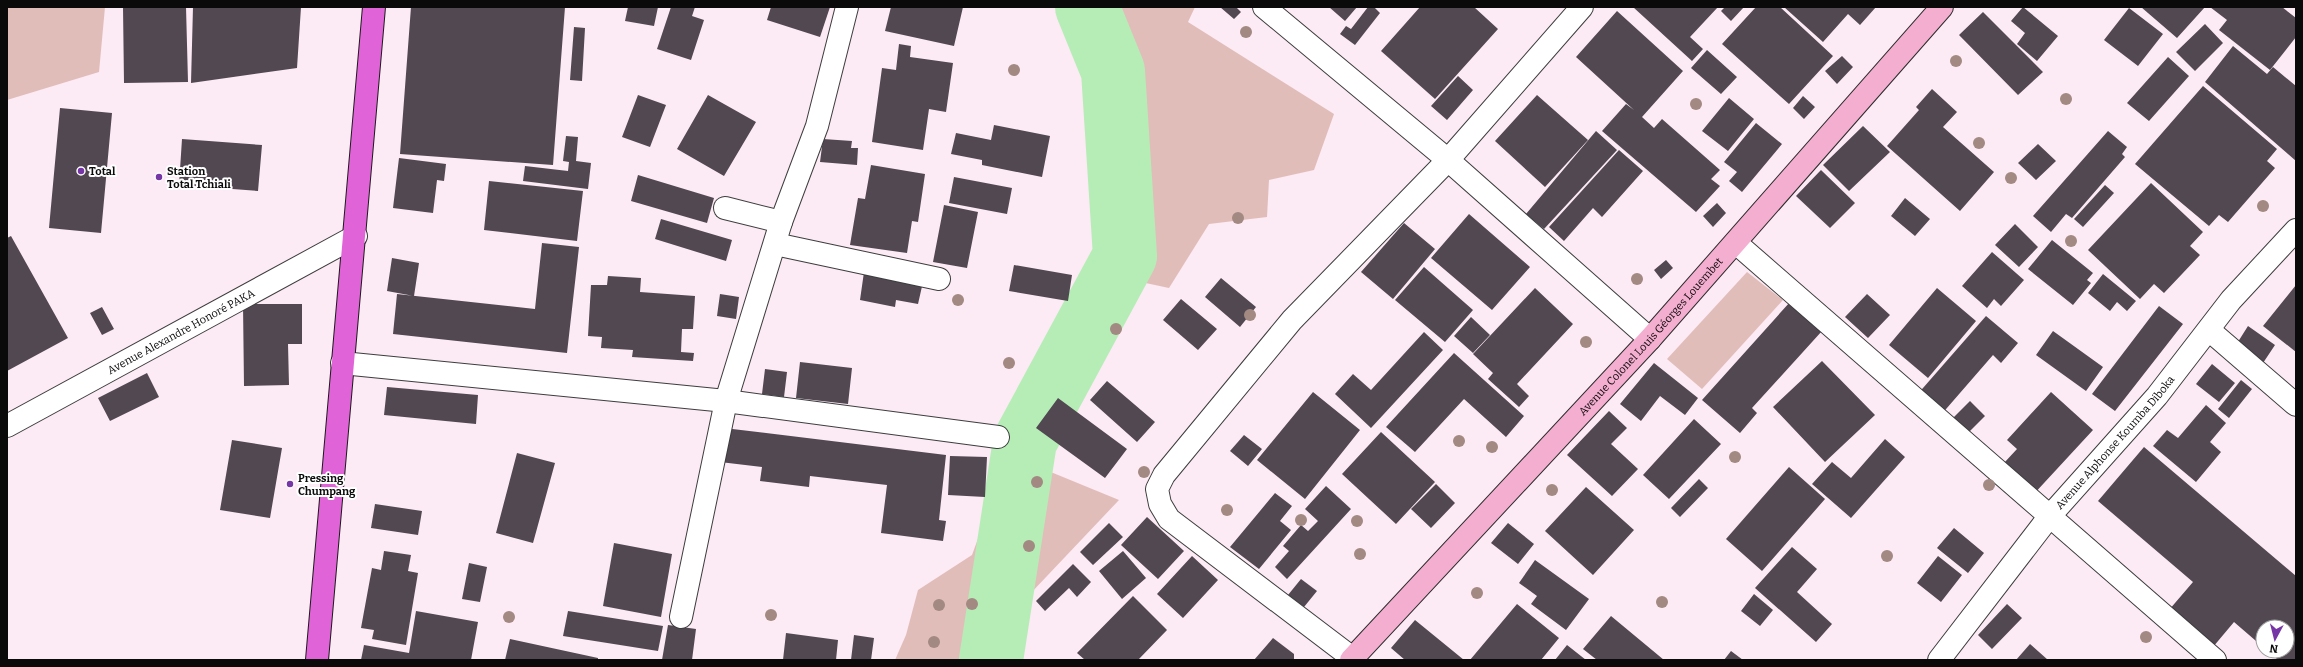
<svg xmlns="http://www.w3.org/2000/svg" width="2303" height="667" font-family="Bitter,serif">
  <rect width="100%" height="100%" fill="#fceaf5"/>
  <path fill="#e1bdb9" d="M7 7H105L99 72 7 100Z
    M1097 7H1195L1188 22 1334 114 1314 170 1269 180 1267 217 1209 224 1169 288 1141 282 1148 202 1136 94Z
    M1747 272 1783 300 1702 389 1667 359Z
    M1009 455 1119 500 1013 612 1006 642 1012 660H895L906 635 918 590 972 555Z"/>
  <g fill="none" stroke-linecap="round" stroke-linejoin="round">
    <path stroke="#b6edb6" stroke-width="64" d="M991 660 1025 441 1125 256 1113 71 1087 7"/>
  </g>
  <path fill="#514851" d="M123 7H186L188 82 124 83Z
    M193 7H301L297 68 191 83Z
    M411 7H565L553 165 400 154Z
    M628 7H658L654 26 625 21Z
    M671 7H695L692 16 704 20 691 60 657 49Z
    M771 7H830L820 37 767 20Z
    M891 7H963L954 46 885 31Z
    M1220 7H1236L1241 12 1234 19Z
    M1329 7H1357L1345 21Z
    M1368 7H1374L1380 13 1355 45 1340 34 1346 26 1351 29Z
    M1420 7H1474L1498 29 1435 99 1381 51Z
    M1633 7H1718L1690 37 1703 49 1692 61Z
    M1725 7H1744L1731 21 1721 11Z
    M1756 7H1780L1833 56 1789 104 1722 44Z
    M1784 7H1876L1860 25 1848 14 1823 42Z
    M2023 7 2058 36 2037 61 2017 44 2025 33 2011 21Z
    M2141 7H2205L2177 38Z
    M2210 7H2282L2296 18V37L2270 70 2219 30 2227 20Z
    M2129 8 2163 34 2138 66 2104 40Z
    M1617 11 1683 71 1642 117 1654 128 1662 119 1720 170 1711 179 1720 186 1696 212 1602 131 1626 104 1634 110 1576 57Z
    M1983 12 2043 72 2018 95 1959 35Z
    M2205 24 2223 43 2195 71 2176 52Z
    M574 27 585 28 582 81 570 80Z
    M899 44 911 46 910 57 953 63 946 112 929 109 923 150 872 142 882 68 896 70Z
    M2233 46 2267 74 2273 67 2296 86V161L2205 82Z
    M1707 50 1737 77 1721 94 1691 68Z
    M1842 56 1853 67 1837 84 1825 71Z
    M2168 57 2189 76 2149 121 2127 103Z
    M1458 76 1473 90 1447 120 1431 106Z
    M2203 86 2277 149 2267 161 2275 168 2228 222 2219 215 2209 226 2135 164Z
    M1932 89 1957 112 1943 127 1994 172 1960 211 1887 146 1919 110 1916 107Z
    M638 95 666 105 650 147 622 137Z
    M708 95 756 122 724 176 677 149Z
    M1537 95 1588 140 1545 187 1495 141Z
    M1803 96 1815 107 1804 119 1793 108Z
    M1729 98 1754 119 1728 151 1702 131Z
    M60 108 112 113 101 233 49 228Z
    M1756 123 1782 144 1742 192 1729 181 1737 172 1724 162Z
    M994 125 1050 136 1042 177 982 165V160L951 154 956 133 991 140Z
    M1863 126 1890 152 1849 191 1823 165Z
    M1596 131 1617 150 1544 229 1526 214Z
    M2108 131 2127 147 2122 154 2125 157 2072 218 2066 214 2051 232 2033 216Z
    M566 136 578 137 576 161 591 163 588 189 523 181 525 166 568 171 569 162 563 161Z
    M182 139 262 145 258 191 179 185Z
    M823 139 852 141 851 148H858L857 165 820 162Z
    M2038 144 2056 161 2036 180 2018 163Z
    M1619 150 1643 171 1602 217 1593 208 1564 241 1549 227Z
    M399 158 446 164 444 181 437 180 433 213 393 208Z
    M871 165 925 174 918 222 912 221 907 253 850 245 858 198 865 199Z
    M1821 170 1855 203 1830 228 1796 196Z
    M638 175 714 198 707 223 631 201Z
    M954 177 1012 188 1007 214 949 203Z
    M489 181 583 191 577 241 484 230Z
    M2151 183 2203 232 2190 246 2200 255 2164 293 2154 284 2140 299 2088 250Z
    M2105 185 2114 193 2083 227 2074 219Z
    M1905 198 1930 219 1915 236 1891 216Z
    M1717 203 1726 213 1713 227 1703 216Z
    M944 205 978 212 967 268 933 262Z
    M1469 214 1530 267 1492 310 1431 258Z
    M661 219 732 240 726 261 655 239Z
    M1404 223 1435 249 1393 299 1361 272Z
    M2015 224 2038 247 2019 267 1995 245Z
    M11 236 68 338 7 371V238Z
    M2052 240 2093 273 2087 280 2091 283 2073 305 2028 269Z
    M542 243 579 247 567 353 393 334 397 294 535 309Z
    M1992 252 2024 280 2001 306 1994 299 1987 308 1962 286Z
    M392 258 419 263 414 296 387 291Z
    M1666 260 1673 268 1661 279 1654 270Z
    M1014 265 1072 275 1068 301 1009 291Z
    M1424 267 1473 310 1445 342 1395 300Z
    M864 272 923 282 918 304 896 300 895 307 860 300Z
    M2103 274 2136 301 2127 311 2117 302 2110 311 2088 293Z
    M608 276 641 278 640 292 695 296 693 329H682L681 352 694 353 693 361 632 357 633 350 601 348 602 337 588 336 591 285H607Z
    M1221 278 1256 307 1240 327 1205 297Z
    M2296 285V352L2263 326Z
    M1535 288 1573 324 1517 384 1529 396 1519 407 1488 379 1493 373 1473 354Z
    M1937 288 1976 321 1928 378 1889 345Z
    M720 294 739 297 736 319 717 316Z
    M1867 294 1890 315 1868 338 1845 317Z
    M1181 299 1217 329 1198 350 1163 320Z
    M1790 302 1822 331 1752 408 1757 413 1740 433 1702 400Z
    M243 304H302V344H288L289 385 244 386Z
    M2159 306 2183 324 2115 411 2092 394Z
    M102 307 114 329 102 335 90 313Z
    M1986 316 2018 343 2001 363 1993 355 1940 416 1916 396Z
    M1471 317 1490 335 1473 353 1454 336Z
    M2248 326 2275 345 2263 363 2236 345Z
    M2053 331 2103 367 2086 391 2036 355Z
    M1424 332 1443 350 1371 428 1335 394 1353 374 1371 390Z
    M1454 353 1524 416 1506 437 1464 399 1415 452 1386 427Z
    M1822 361 1875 415 1825 462 1773 407Z
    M800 362 852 368 848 404 796 398Z
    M1654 363 1698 398 1685 415 1660 396 1641 421 1620 404Z
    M2212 364 2235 383 2219 402 2196 384Z
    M765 369 787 372 784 397 762 394Z
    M147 373 159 397 110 421 98 398Z
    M2241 380 2252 389 2229 418 2218 409Z
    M1107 381 1155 422 1137 442 1090 400Z
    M387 387 478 395 476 424 384 415Z
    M1313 392 1360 430 1305 499 1257 460Z
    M2051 392 2093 430 2032 496 2004 463 2017 449 2007 440Z
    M1058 398 1127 449 1105 478 1036 428Z
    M1970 401 1985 416 1968 433 1953 418Z
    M2206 405 2226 423 2210 442 2221 452 2196 482 2153 446 2167 430 2178 438Z
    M1609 411 1627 428 1611 444 1638 469 1612 496 1567 455Z
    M1694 419 1721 444 1669 499 1643 475Z
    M724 428 946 455 939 520 946 521 943 541 881 533 887 485 810 476 809 487 760 481 762 467 720 462Z
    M1381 432 1435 482 1396 524 1342 474Z
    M1244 435 1262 449 1248 466 1230 451Z
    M1885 439 1905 457 1851 518 1812 484 1832 462 1851 478Z
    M232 440 282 448 270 518 220 510Z
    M2144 447 2296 576V660H2278L2268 651H2287V627H2263V647L2234 622 2213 647 2169 610 2193 582 2098 501Z
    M517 453 555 463 533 543 496 533Z
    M950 456 987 457 985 497 948 495Z
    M1789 467 1825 499 1762 571 1726 539Z
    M1699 479 1708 488 1680 517 1671 508Z
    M1436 484 1455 503 1431 528 1411 509Z
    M1326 486 1351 509 1287 579 1275 567 1289 551 1283 546 1301 525 1308 531 1318 521 1305 509Z
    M1586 487 1634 530 1593 575 1545 531Z
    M1275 493 1292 506 1280 521 1291 530 1259 569 1230 547Z
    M375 504 422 511 418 535 371 528Z
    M1147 517 1184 551 1158 579 1121 545Z
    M1109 523 1123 537 1093 565 1080 552Z
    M1508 523 1534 544 1518 564 1491 543Z
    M1954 528 1984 553 1968 573 1937 548Z
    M614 543 672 554 661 617 603 606Z
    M1792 547 1817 569 1797 592 1832 624 1816 642 1755 588Z
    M384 551 411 555 408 571 418 573 406 645 372 639 374 630 361 628 372 568 381 570Z
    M1123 551 1146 578 1122 599 1099 571Z
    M1192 556 1218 580 1183 618 1157 594Z
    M1938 556 1962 575 1941 602 1917 583Z
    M1535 560 1589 599 1566 630 1531 604 1537 596 1519 583Z
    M469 563 487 567 480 602 462 599Z
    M1073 564 1091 582 1077 597 1069 588 1045 611 1036 601Z
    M1301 579 1317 591 1304 607 1288 595Z
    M1754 594 1773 610 1760 626 1741 611Z
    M1133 596 1167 630 1138 660H1085L1077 653Z
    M1517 604 1559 638 1541 660H1470Z
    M2007 604 2022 618 1992 649 1978 635Z
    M416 611 478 622 471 660H361L364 645 409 653Z
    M568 611 663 626 658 651 563 636Z
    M1611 616 1664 660H1597L1583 649Z
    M1415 620 1464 660H1405L1391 648Z
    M668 625 696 629 692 660H662Z
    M786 633 838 640 836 660H783Z
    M854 635 874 638 871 660H851Z
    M1273 638 1294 654V660H1254Z
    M510 639 598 658V660H505Z
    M2030 644 2048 660H2016Z
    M1567 645 1586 660H1555Z
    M1731 651 1743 660H1724Z"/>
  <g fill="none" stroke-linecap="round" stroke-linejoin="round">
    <defs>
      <g id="street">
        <path d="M1264 7 1448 160 1650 339"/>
        <path d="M725 208 781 222"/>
        <path d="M1736 243 2215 660"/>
        <path d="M775 244 939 279"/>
        <path d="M2209 330 2296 405"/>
        <path d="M342 363 726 401 998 437"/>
        <path id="s1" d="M7 426 356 236"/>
        <path d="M681 617 726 401 781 222 817 126 847 7"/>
        <path d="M1355 660 1169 519 1160 504 1157 489 1164 475 1292 320 1448 160 1582 7"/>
        <path id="s2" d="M1939 660 2049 517 2157 396 2231 300 2296 230"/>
      </g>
      <g id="secondary">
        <path id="s3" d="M1351 660 1650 339 1942 7"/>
      </g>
      <path id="highway" d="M317 660 374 7"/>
    </defs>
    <use href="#street" stroke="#3d3d3d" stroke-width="24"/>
    <use href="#secondary" stroke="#2c2c2c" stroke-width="24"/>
    <use href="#highway" stroke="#1b1b1b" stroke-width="24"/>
    <use href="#street" stroke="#fff" stroke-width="22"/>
    <use href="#secondary" stroke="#f4aed0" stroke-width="22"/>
    <use href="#highway" stroke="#e064d7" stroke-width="22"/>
  </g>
  <g fill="#a28982">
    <circle cx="1246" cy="32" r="6"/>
    <circle cx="1956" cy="61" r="6"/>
    <circle cx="1014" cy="70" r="6"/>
    <circle cx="2066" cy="99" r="6"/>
    <circle cx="1696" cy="104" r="6"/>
    <circle cx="1979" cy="143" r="6"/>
    <circle cx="2011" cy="178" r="6"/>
    <circle cx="2263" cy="206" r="6"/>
    <circle cx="1238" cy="218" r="6"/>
    <circle cx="2071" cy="241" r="6"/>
    <circle cx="1637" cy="279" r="6"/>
    <circle cx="958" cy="300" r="6"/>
    <circle cx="1250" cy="315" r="6"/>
    <circle cx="1116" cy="329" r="6"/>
    <circle cx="1586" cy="342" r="6"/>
    <circle cx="1009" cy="363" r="6"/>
    <circle cx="1459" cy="441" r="6"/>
    <circle cx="1492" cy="447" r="6"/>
    <circle cx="1735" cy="457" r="6"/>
    <circle cx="1144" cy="472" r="6"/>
    <circle cx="1037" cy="482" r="6"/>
    <circle cx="1989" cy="485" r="6"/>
    <circle cx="1552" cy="490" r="6"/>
    <circle cx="1227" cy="510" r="6"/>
    <circle cx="1301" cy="520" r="6"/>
    <circle cx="1357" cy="521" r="6"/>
    <circle cx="1029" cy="546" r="6"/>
    <circle cx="1360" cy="554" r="6"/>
    <circle cx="1887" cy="556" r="6"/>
    <circle cx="1477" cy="593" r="6"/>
    <circle cx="1662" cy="602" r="6"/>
    <circle cx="972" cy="604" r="6"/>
    <circle cx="939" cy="605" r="6"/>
    <circle cx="771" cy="615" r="6"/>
    <circle cx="509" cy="617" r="6"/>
    <circle cx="2146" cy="637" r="6"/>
    <circle cx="934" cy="642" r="6"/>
  </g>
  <g fill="#7636a6" stroke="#fff" stroke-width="1.5">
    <circle cx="81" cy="171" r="4"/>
    <circle cx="159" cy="177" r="4"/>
    <circle cx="290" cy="484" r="4"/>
  </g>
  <g text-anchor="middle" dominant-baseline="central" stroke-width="4" stroke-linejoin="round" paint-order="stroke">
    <g font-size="11" font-weight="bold" fill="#0a0a0a" stroke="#fff" text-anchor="start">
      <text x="89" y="171">Total</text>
      <text x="167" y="171">Station<tspan x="167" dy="13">Total Tchiali</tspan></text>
      <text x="298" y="478">Pressing<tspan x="298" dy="13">Chumpang</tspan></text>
    </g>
    <g font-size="11" fill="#0a0a0a" stroke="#fff">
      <text stroke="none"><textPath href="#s1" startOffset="198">Avenue Alexandre Honoré PAKA</textPath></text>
      <text stroke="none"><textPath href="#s3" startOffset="441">Avenue Colonel Louis Géorges Louembet</textPath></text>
      <text stroke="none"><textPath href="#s2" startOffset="280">Avenue Alphonse Koumba Diboka</textPath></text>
    </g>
  </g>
  <rect width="2303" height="667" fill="none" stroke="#0a0a0a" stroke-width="16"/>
  <g transform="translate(2275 639) rotate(187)"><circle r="19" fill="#ffffff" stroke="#9d9d9d"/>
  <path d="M0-3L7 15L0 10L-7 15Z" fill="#7636a6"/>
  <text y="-6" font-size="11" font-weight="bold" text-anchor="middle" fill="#0a0a0a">N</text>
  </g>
</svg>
